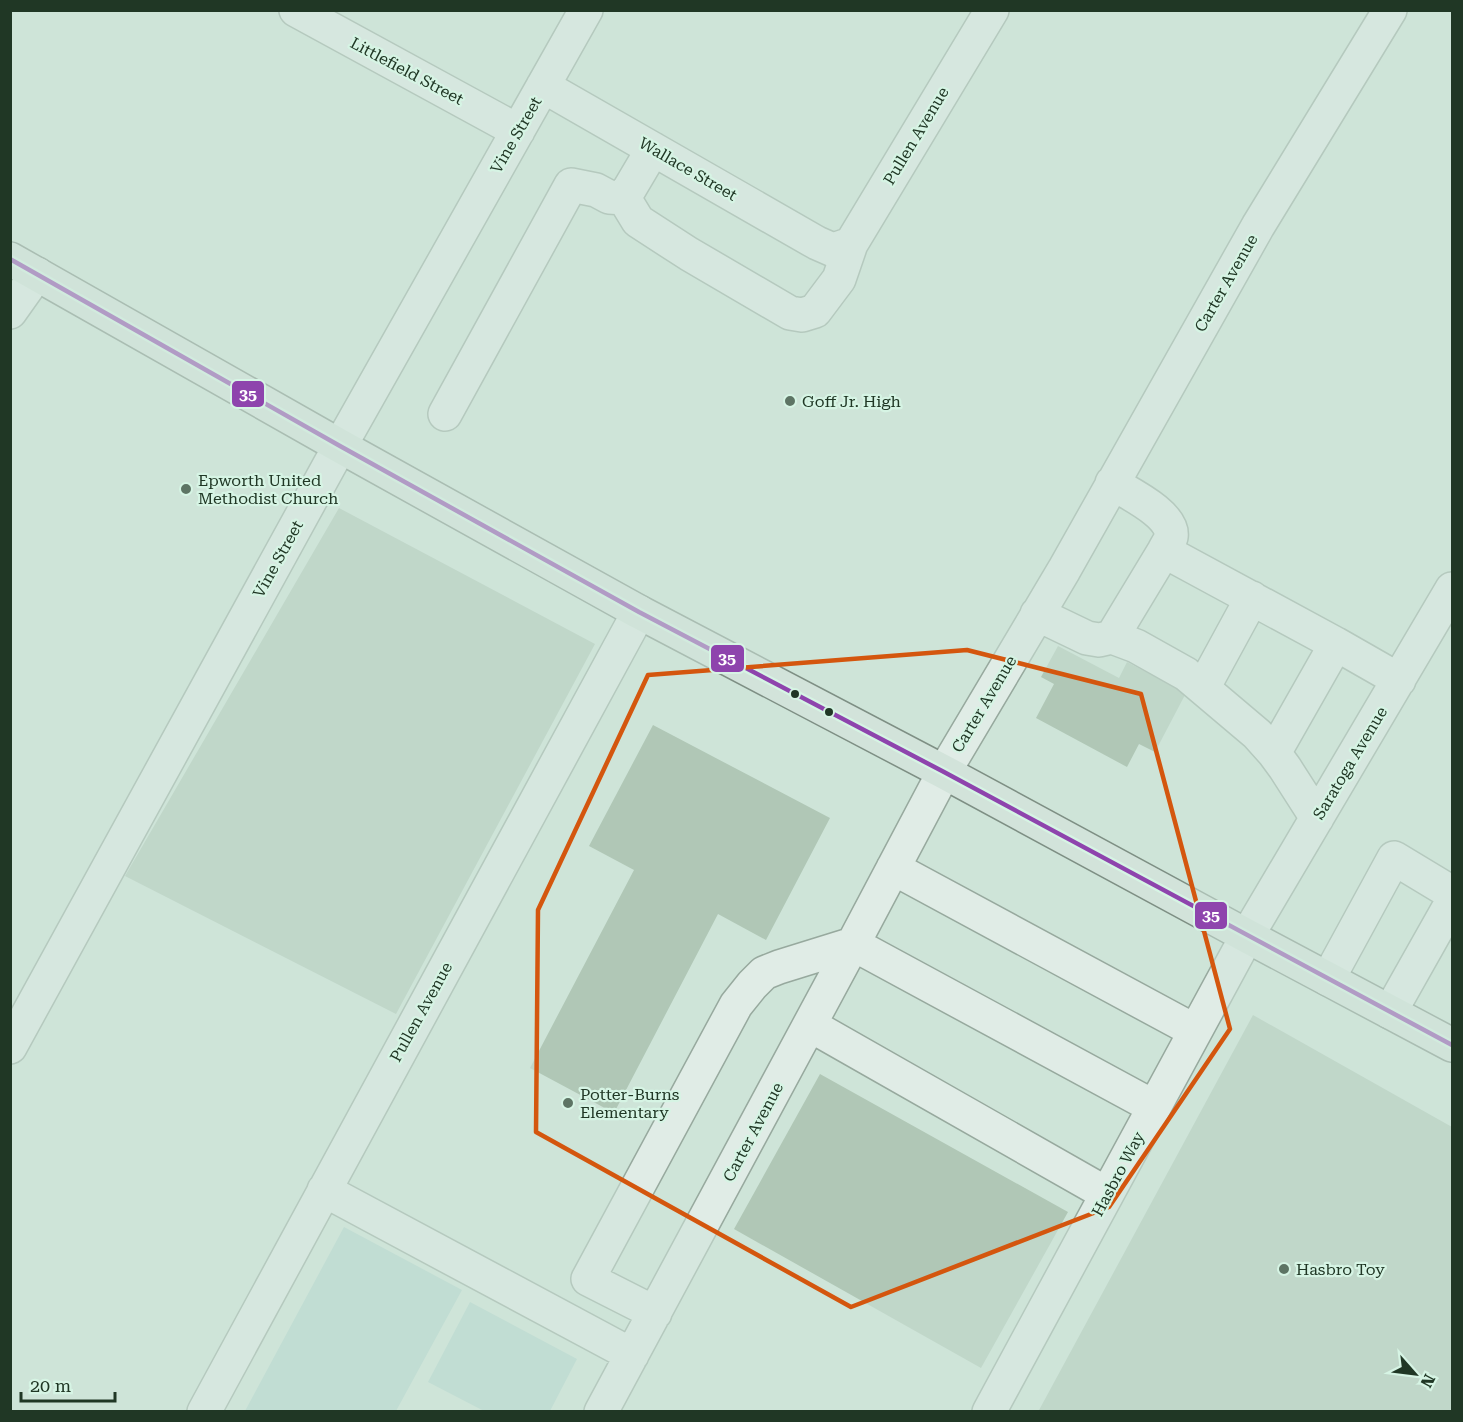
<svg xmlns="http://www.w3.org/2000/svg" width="1463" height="1422" font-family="'Roboto Serif',serif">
  <rect width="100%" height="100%" fill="#cee4d8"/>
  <path fill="#b2d5cc" d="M344 1227 462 1290 396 1411H245Z
    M470 1302 577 1359 550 1411H484L428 1382Z"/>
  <path fill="#b0c7b6" d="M339 508 595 644 396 1014 125 876Z
    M1058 646 1119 678 1127 662 1186 693 1155 752 1139 744 1127 767 1036 718 1054 684 1041 677Z
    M653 725 830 818 766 940 718 914 614 1113 530 1068 634 870 589 846Z
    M1253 1015 1452 1127V1412H1038Z
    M820 1074 1068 1212 981 1368 734 1229Z"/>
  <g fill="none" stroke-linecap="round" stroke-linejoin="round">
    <defs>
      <path id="minor" d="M296 10 518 131
        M543 86 817 243 833 250 851 244 992 10
        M624 198 638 221 689 254 790 313 802 315 815 311 839 279 851 244
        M10 312 37 274
        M445 414 571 185 596 190 609 197 624 198 653 149
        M1112 483C1128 493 1175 515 1171 537 1170 541 1166 547 1164 551L1112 637
        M1037 614 1087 638 1099 640 1112 637 1136 646 1186 674 1257 734 1274 753 1336 644 1164 551
        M1336 644 1399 680
        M1203 688 1252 598
        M1274 753 1285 768 1317 818
        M893 868 1195 1031
        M1328 979 1394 858 1452 893
        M1390 1012 1452 902
        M810 1025 1107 1194
        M10 1047 340 446 586 10
        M324 1190 632 1355
        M655 1313 588 1279 736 1005 752 985 764 973 779 967 853 944 1154 1107
        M204 1412 639 612
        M601 1412 853 944 944 772 1064 570 1258 226 1390 10
        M989 1412 1247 936 1452 589"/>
      <path id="major" d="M10 259 340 446 639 612 944 772 1247 936 1452 1045"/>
    </defs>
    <use href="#minor" stroke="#97a99e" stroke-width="36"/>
    <use href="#major" stroke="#7e8f84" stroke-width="36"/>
    <use href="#minor" stroke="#e0ece6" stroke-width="33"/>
    <use href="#major" stroke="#d2e3da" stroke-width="33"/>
    <defs>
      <path id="bus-1" d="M10 259 340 446 639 612 944 772 1452 1045"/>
    </defs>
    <use href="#bus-1" stroke="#d6f4e4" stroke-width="9"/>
    <use href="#bus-1" stroke="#8e44ad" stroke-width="4.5"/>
  </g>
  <path d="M0 0H1463V1422H0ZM967 650 1141 694 1230 1029 1109 1207 851 1307 536 1132 538 910 648 675Z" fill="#cee4d8" fill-opacity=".55" fill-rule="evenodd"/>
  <path fill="none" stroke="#d4560e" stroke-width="4.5" stroke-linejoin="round" d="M967 650 1141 694 1230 1029 1109 1207 851 1307 536 1132 538 910 648 675Z"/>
  <g fill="#5d7464" stroke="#d6f4e4" stroke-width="2">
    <circle cx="790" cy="401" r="6"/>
    <circle cx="186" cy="489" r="6"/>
    <circle cx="568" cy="1103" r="6"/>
    <circle cx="1284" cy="1269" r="6"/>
  </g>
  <g fill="#203725" stroke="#d6f4e4" stroke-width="2">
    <circle cx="795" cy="694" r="5"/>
    <circle cx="829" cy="712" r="5"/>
  </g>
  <g text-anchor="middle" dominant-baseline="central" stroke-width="4.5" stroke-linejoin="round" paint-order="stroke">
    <g font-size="16" fill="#203725" stroke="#d6f4e4">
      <text transform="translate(407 71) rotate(28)">Littlefield Street</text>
      <text transform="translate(516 135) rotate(-60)">Vine Street</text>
      <text transform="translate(916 136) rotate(-59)">Pullen Avenue</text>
      <text transform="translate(688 169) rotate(30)">Wallace Street</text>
      <text transform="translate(1226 283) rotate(-60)">Carter Avenue</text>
      <text transform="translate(278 559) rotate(-61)">Vine Street</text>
      <text transform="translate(984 704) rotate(-59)">Carter Avenue</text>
      <text transform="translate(1350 763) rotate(-59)">Saratoga Avenue</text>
      <text transform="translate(421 1012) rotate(-61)">Pullen Avenue</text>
      <text transform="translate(753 1132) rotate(-62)">Carter Avenue</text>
      <text transform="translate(1118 1174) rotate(-62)">Hasbro Way</text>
    </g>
    <g font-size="16" fill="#203725" stroke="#d6f4e4" text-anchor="start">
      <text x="802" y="401">Goff Jr. High</text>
      <text x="198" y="480">Epworth United<tspan x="198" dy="18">Methodist Church</tspan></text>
      <text x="580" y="1094">Potter-Burns<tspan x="580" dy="18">Elementary</tspan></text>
      <text x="1296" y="1269">Hasbro Toy</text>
    </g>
  </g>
  <g stroke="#d6f4e4" stroke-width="2">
    <rect x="231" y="380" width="34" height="28" rx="6" fill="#8e44ad"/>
    <rect x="710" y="644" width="35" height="29" rx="6" fill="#8e44ad"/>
    <rect x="1194" y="901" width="34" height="29" rx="6" fill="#8e44ad"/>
  </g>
  <g font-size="16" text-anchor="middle" font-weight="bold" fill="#fff">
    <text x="248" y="400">35</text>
    <text x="727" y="664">35</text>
    <text x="1211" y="921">35</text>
  </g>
  <rect width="1463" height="1422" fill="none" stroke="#203725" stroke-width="24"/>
  <g transform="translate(1415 1374) rotate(118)" stroke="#d6f4e4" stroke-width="4.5" paint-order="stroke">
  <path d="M0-4.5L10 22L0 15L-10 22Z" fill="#203725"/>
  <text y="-9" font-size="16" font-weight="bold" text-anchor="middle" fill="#203725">N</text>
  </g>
  <path d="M21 1392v9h94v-9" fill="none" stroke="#203725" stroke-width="3"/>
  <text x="30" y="1392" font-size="18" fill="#203725" stroke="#d6f4e4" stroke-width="4.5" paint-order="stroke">20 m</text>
</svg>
